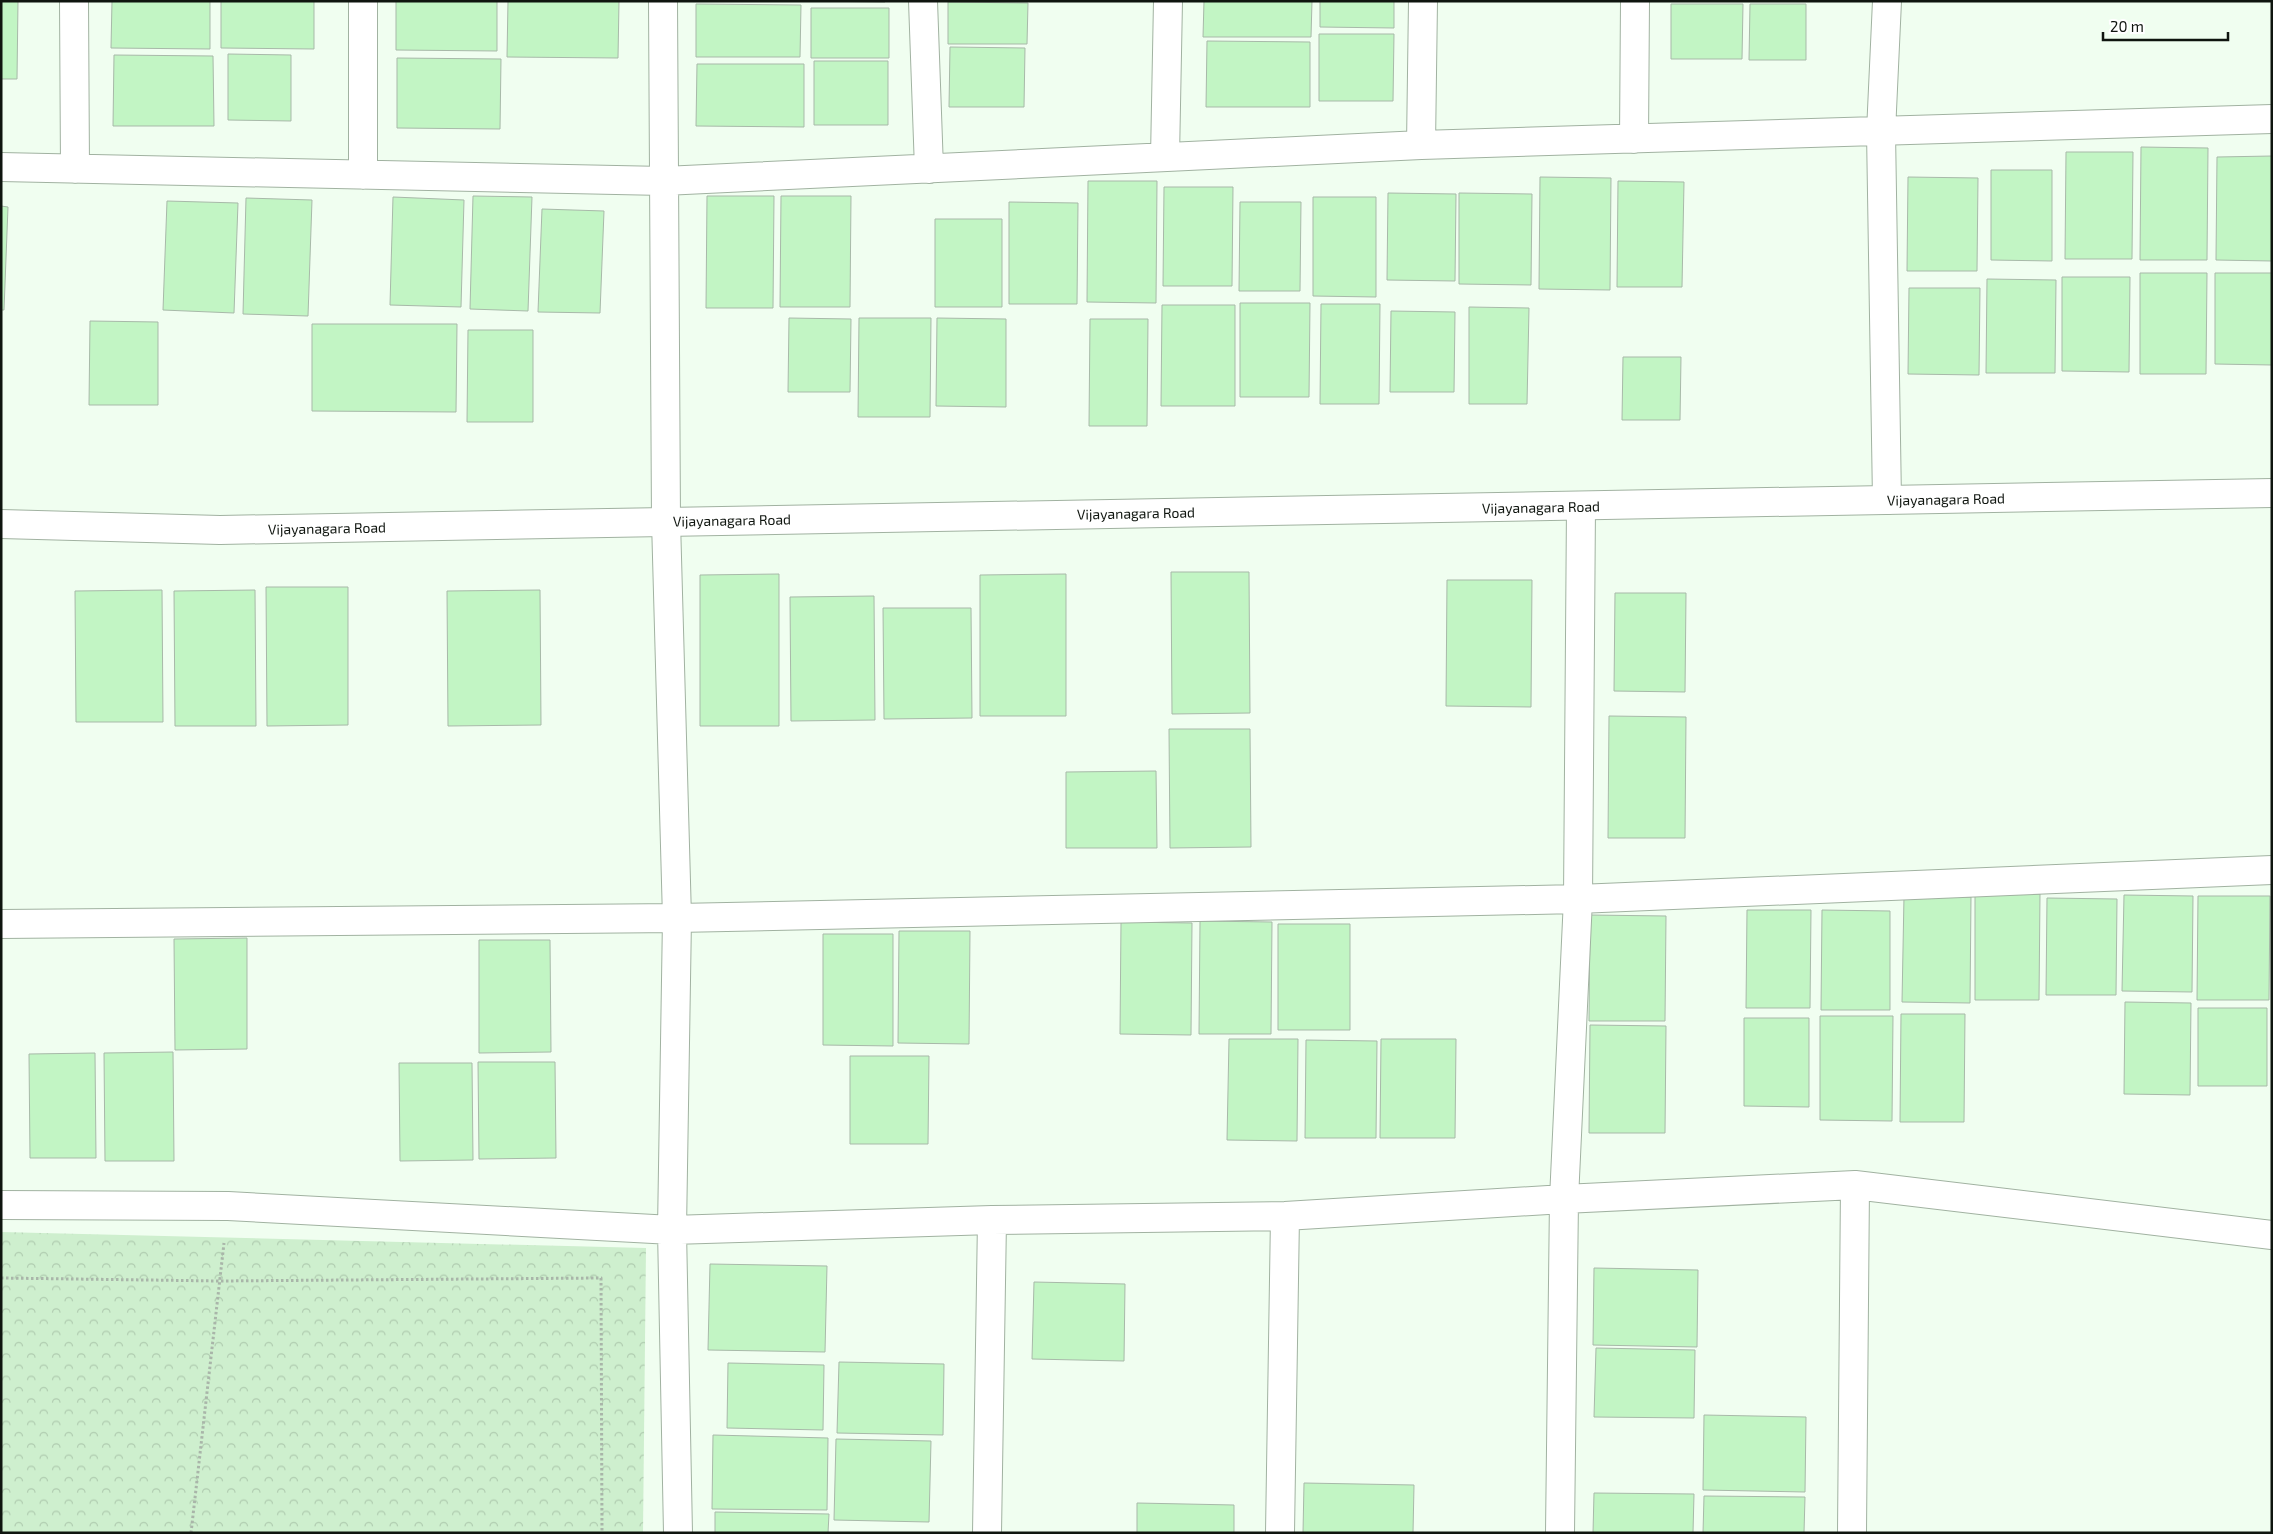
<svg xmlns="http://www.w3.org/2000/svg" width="2273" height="1534" font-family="'Exo 2',sans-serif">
  <defs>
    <pattern id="park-crowns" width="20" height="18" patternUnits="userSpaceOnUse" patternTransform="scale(1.25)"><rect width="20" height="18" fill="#ceefce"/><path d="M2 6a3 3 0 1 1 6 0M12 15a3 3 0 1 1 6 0" fill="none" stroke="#b0ccb0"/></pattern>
  </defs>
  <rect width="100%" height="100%" fill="#f0fef0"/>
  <path fill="url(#park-crowns)" d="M1 1232 646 1248 643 1533H1Z"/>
  <path fill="#c2f5c4" stroke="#a8b9a9" d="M1 1H18L17 79H1Z
    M112 1H210V49L111 48Z
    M221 1H314V49L221 48Z
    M396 1H497V51L396 50Z
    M508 1H619L618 58 507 57Z
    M812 1H885V2Z
    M1204 1H1312L1311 37H1203Z
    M1320 1H1394V28L1320 27Z
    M948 2 1028 3 1027 44H948Z
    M696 4 801 5 800 57H696Z
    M1671 4H1743L1742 59H1671Z
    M1750 4H1806V60H1749Z
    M811 8H889V58H811Z
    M1319 34H1394L1393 101H1319Z
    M1207 41 1310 42V107H1206Z
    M950 47 1025 48 1024 107H949Z
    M228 54 291 55V121L228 120Z
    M114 55 213 56 214 126H113Z
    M397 58 501 59 500 129 397 128Z
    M814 61H888V125H814Z
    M697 64H804V127L696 126Z
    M2141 147 2208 148 2207 260H2140Z
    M2066 152H2133L2132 259H2065Z
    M2272 156V261L2216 260 2217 157Z
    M1991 170H2052V261L1991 260Z
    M1540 177 1611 178 1610 290 1539 289Z
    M1908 177 1978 178 1977 271H1907Z
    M1088 181H1157L1156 303 1087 302Z
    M1618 181 1684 182 1682 287H1617Z
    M1164 187H1233L1232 286H1163Z
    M1388 193 1456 194 1455 281 1387 280Z
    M1459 193 1532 194 1531 285 1459 284Z
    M473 196 532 197 528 311 470 309Z
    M707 196H774L773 308H706Z
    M781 196H851L850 307H780Z
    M393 197 464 200 461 307 390 305Z
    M1313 197H1376V297L1313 296Z
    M246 198 312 200 308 316 243 314Z
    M167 201 238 203 234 313 163 310Z
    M1009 202 1078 203 1077 304H1009Z
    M1240 202H1301L1300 291H1239Z
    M1 206 8 207 4 310H1Z
    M542 209 604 211 600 313 538 312Z
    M935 219H1002V307H935Z
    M2140 273H2207L2206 374H2140Z
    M2215 273H2272V365L2215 364Z
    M2062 277H2130L2129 372 2062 371Z
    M1987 279 2056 280 2055 373H1986Z
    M1909 288H1980L1979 375 1908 374Z
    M1240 303H1310L1309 397H1240Z
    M1321 304H1380L1379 404H1320Z
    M1162 305H1235V406H1161Z
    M1469 307 1529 308 1527 404H1469Z
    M1391 311 1455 312 1454 392H1390Z
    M789 318 851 319 850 392H788Z
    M859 318H931L930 417H858Z
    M937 318 1006 319V407L936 406Z
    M1090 319H1148L1147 426H1089Z
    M90 321 158 322V405H89Z
    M312 324H457L456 412 312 411Z
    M468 330H533V422H467Z
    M1623 357H1681L1680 420H1622Z
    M1171 572H1249L1250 713 1172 714Z
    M779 574V726H700V575Z
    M1066 574V716H980V575Z
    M1447 580H1532L1531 707 1446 706Z
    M266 587H348V725L267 726Z
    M162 590 163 722H76L75 591Z
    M255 590 256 726H175L174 591Z
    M540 590 541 725 448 726 447 591Z
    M1615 593H1686L1685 692 1614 691Z
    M874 596 875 720 791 721 790 597Z
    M883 608H971L972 718 884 719Z
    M1609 716 1686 717 1685 838H1608Z
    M1169 729H1250L1251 847 1170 848Z
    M1156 771 1157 848H1066V772Z
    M2040 894 2039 1000H1975V895Z
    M2124 895 2193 896 2192 992 2122 991Z
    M1904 896 1971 897 1970 1003 1902 1002Z
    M2198 896H2270L2269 1000H2197Z
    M2047 898 2117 899 2116 995H2046Z
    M1747 910H1811L1810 1008H1746Z
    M1822 910 1890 911V1010H1821Z
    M1590 915 1666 916 1665 1021H1589Z
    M1200 921 1272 922 1271 1034H1199Z
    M1121 922 1192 923 1191 1035 1120 1034Z
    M1278 924H1350V1030H1278Z
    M899 931H970L969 1044 898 1043Z
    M823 934H893V1046L823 1045Z
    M247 938V1049L175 1050 174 939Z
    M479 940H550L551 1052 479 1053Z
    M2125 1002 2191 1003 2190 1095 2124 1094Z
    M2198 1008H2267V1086H2198Z
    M1901 1014H1965L1964 1122H1900Z
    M1820 1016H1893L1892 1121 1820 1120Z
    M1744 1018H1809V1107L1744 1106Z
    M1590 1025 1666 1026 1665 1133H1589Z
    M1229 1039H1298L1297 1141 1227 1140Z
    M1381 1039H1456L1455 1138H1380Z
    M1306 1040 1377 1041 1376 1138H1305Z
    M173 1052 174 1161H105L104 1053Z
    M95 1053 96 1158H30L29 1054Z
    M850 1056H929L928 1144H850Z
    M478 1062H555L556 1158 479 1159Z
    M399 1063H472L473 1160 400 1161Z
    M710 1264 827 1266 825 1352 708 1350Z
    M1594 1268 1698 1270 1697 1347 1593 1345Z
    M1034 1282 1125 1284 1124 1361 1032 1359Z
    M1596 1348 1695 1350 1694 1418 1594 1417Z
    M839 1362 944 1364 943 1435 837 1433Z
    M728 1363 824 1365 823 1430 727 1428Z
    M1704 1415 1806 1417 1805 1492 1703 1490Z
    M713 1435 828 1438 827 1510 712 1509Z
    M836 1439 931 1441 929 1522 834 1520Z
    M1304 1483 1414 1485 1413 1533H1303Z
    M1594 1493 1694 1494 1693 1533H1593Z
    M1704 1496 1805 1497 1804 1533H1703Z
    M1137 1503 1234 1505V1533H1137Z
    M715 1512 829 1514 828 1533H715Z"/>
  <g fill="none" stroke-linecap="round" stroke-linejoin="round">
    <defs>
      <path id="street" d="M74 1 75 169
        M363 1V175
        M663 1 666 521 677 918 672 1230 678 1533
        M923 1 929 169
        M1887 1 1881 132 1887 500
        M1634 139 1635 1
        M1421 145 1423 1
        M1165 157 1168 1
        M1 167 664 181 1421 145 2272 119
        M1 924 677 918 1578 899 2272 870
        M1 1205 228 1206 672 1230 992 1220 1285 1216 1564 1199 1855 1185 2272 1235
        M987 1533 992 1220
        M1280 1533 1285 1216
        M1560 1533 1564 1199 1578 899 1581 506
        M1852 1533 1855 1185"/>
      <path id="secondary" d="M1 524 220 530 2272 493"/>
    </defs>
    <use href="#street" stroke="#a1b2a1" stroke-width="30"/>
    <use href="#secondary" stroke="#a1b2a1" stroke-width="30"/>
    <path stroke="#a9b5a9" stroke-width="3" stroke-dasharray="2.5 2.5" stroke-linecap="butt" d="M1 1278 220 1281 601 1278 602 1533
      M191 1533 224 1243"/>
    <use href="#street" stroke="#fff" stroke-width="28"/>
    <use href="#secondary" stroke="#fff" stroke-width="28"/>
  </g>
  <g text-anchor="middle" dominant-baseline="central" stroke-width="5" stroke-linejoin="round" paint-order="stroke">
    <g font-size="14" fill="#0f150f" stroke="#fff">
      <text transform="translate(1946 499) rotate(-1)">Vijayanagara Road</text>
      <text transform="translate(1541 507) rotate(-1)">Vijayanagara Road</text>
      <text transform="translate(1136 513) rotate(-1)">Vijayanagara Road</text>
      <text transform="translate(732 520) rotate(-1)">Vijayanagara Road</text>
      <text transform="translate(327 528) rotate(-1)">Vijayanagara Road</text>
    </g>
  </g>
  <rect width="2273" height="1534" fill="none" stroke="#0f150f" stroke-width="5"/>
  <path d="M2103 32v8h125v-8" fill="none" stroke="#0f150f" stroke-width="2.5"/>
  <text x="2110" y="32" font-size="15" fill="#0f150f" stroke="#ffffff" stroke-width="4" paint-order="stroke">20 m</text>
</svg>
